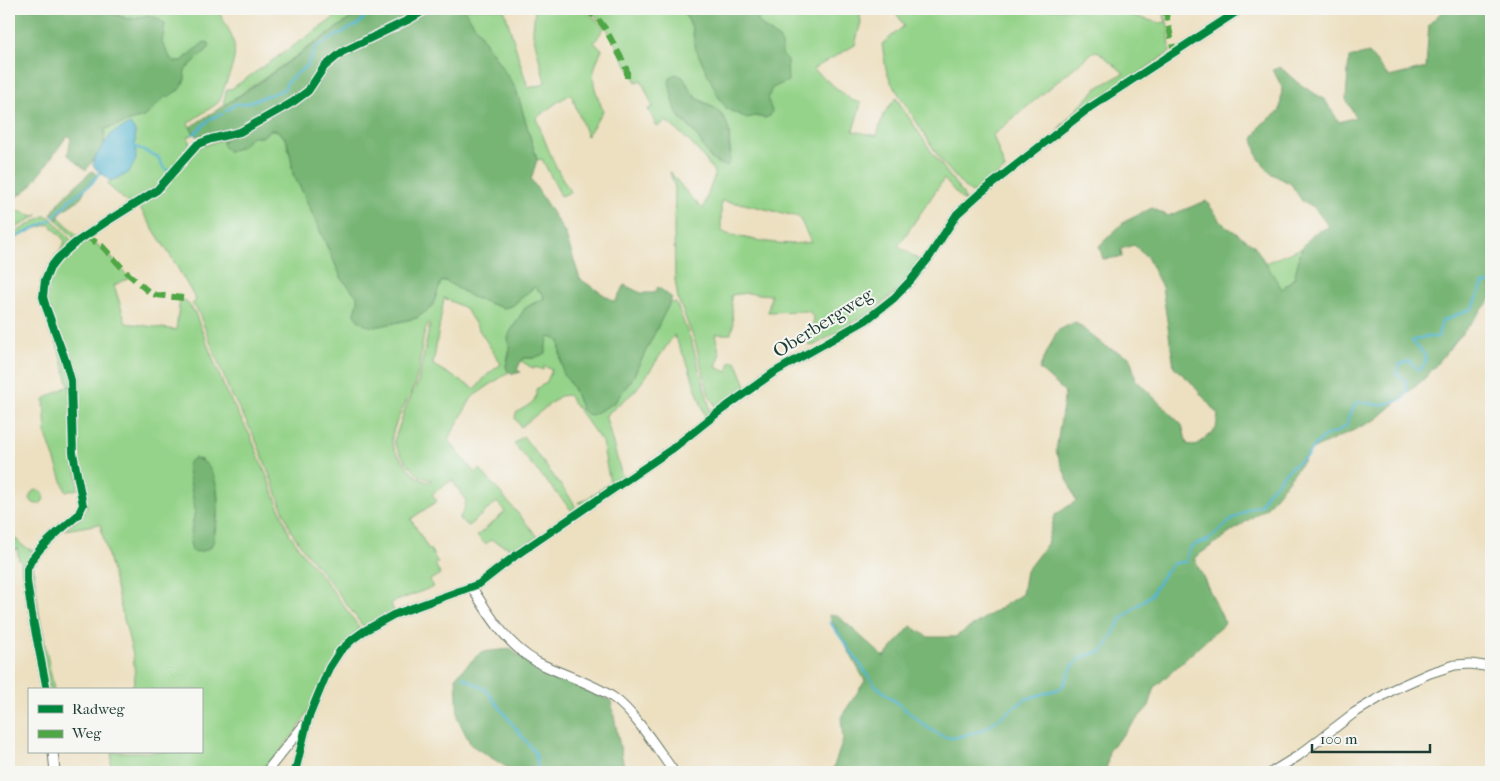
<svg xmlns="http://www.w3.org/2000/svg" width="1500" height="781" font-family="'IM FELL French Canon',serif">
  <rect width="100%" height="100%" fill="#f6f6f2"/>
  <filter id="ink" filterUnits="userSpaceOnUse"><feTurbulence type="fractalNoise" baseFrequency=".02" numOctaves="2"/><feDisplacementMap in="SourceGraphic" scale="10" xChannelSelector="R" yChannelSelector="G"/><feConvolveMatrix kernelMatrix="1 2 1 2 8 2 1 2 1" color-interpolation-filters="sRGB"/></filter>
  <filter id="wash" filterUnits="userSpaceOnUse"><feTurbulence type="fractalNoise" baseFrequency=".0096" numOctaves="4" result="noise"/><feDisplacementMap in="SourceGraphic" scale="20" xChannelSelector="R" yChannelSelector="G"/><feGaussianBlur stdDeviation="1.12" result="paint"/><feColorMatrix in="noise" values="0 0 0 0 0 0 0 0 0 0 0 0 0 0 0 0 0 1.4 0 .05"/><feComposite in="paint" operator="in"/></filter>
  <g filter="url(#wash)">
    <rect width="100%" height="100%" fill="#ede0c1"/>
    <path fill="#94d389" stroke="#5a885e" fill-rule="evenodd" d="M106 9H217C236 41 241 49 225 85 223 91 222 98 218 103L188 123 194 134 188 137 191 149 167 178 130 205 107 184 110 181 125 175 112 133 104 145 105 129 146 116 167 95 178 91 181 87 185 79 184 72 186 69 209 48 187 56 182 61 175 62 171 59 161 43 164 24 149 15 129 19 110 13Z
      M347 9H364L225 105 224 100 227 89H231Z
      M464 9H504L528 88 541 85 545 82 533 34V29L535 9H581L596 19 604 28 594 43 602 49C589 78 592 81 603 111L587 136 571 94 559 101 536 118C546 143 555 170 571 192L561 196 542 159 537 160 516 89Z
      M586 9H682L692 27 695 47 701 60 727 109 747 118 755 116 765 118 768 96 772 88 779 85 782 55 773 34 765 29 758 21 756 9H859L861 22 855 45 813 69 851 100 861 103 853 131 877 136 883 115 896 98 931 151 963 194 965 199 964 202 944 179 898 246 922 262 898 290 873 311 815 345 808 346 814 319 809 311 768 312 771 295 747 293 731 295 733 326 731 334H715L720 355 716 367 727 372 730 362 736 361 747 388 719 408 716 407 709 395 695 342 678 299 675 279 674 228 675 188 670 172 688 194 703 209 714 177V172C701 152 685 136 666 121L657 127 648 109 653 107 641 80 636 82 606 27 600 19ZM687 83C695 105 711 100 722 115 732 127 728 140 731 153L723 166 711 159 694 132 679 117 671 91ZM721 201 744 204 799 217 811 242C783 247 755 240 727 234L722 231 721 226Z
      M894 9H1109L1159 23 1166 22 1162 9H1164L1169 30 1170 52 1057 130 1097 88 1124 73 1100 53 1097 51 1093 52 993 135 1005 169 979 190 972 193 964 187 942 162 891 82 886 69 882 44 904 26Z
      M270 130H276L286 139 291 158 293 174 301 189 342 279 357 296 358 301 355 314 375 327 417 318 434 302 440 282 446 281 472 297 503 308 512 306 534 287 543 294 544 298C540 302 534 302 530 305 527 307 524 312 522 314 507 332 511 346 506 366L509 372 475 395 471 399 448 440 475 473 480 469 538 537 517 551 491 540 485 544 477 536 505 512 497 502 468 526 459 519 464 510 466 500 452 480 432 494 437 501 411 519 429 550 430 549 438 563 435 564 440 574 430 580 433 587 391 603 394 612 364 626 362 625 327 578 306 553 291 531 262 455 253 434 229 390 198 311 192 304 196 300 173 260 138 205 197 148 226 138 223 141 224 146 228 151C239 149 244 145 251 137H262ZM444 298 465 308 501 364 487 375 475 389 433 365ZM428 323 430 324 418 382 405 409 394 441C396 450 412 471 420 476 424 478 428 479 432 480L430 482C417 480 411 472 404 462 400 457 395 452 393 446 386 432 411 397 415 383 422 363 420 341 428 323Z
      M9 208 34 216 38 215 9 232Z
      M44 216 50 217 70 239 71 241 59 254 65 241 50 224 34 229 9 242V236Z
      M59 217 80 238H74L57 220Z
      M84 241C102 240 117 267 130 278L114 285 126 323 176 330 180 299 187 302 195 313 226 392 250 435 268 479 289 533 304 555 325 580 359 627V630L351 637 298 729 263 772H208L207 771 201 772H110L112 752H201V690H132L135 676 133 655 100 524 65 530 83 515 87 506 79 475 75 408 47 306 45 288 54 265ZM200 459C224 479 220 516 212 544L211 547 202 551 191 533 195 510 193 491Z
      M1302 248 1294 278 1281 290 1265 263Z
      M670 302 676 303 692 343 709 404 710 412 706 419 688 365 674 335 645 378 634 392 606 415V418L621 473 625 478 583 505 578 502 583 501 610 483 602 442 568 395 560 396 521 427 515 418 516 413C525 406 538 404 536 389L546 383 552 370 544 366 543 370 535 367 534 369 521 361 524 358H534L546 346 549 337 554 338 559 341 561 365 574 390 582 410 614 403 632 379Z
      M70 385 78 489 66 492 46 435 44 399Z
      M523 436 572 500C575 505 577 508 573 512L514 444Z
      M30 497a7 7 0 1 1 14 0a7 7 0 1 1-14 0Z
      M9 532 23 546 35 552 25 573H22L21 561 19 560 17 548 9 558Z
      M32 564 34 574 39 614 54 690H49L30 581Z"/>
    <path fill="#77b575" stroke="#4b7954" d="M9 9H106L110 13 129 19 149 15 157 18 165 24 162 43 171 59 175 62 182 61 203 43 207 42 210 44 209 48 186 69C183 77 185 69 185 77 185 87 175 92 168 97L166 96 146 116 105 129 104 145 86 170 68 155 71 137 67 136 30 187 9 203Z
      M364 9H398L404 20 357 42 306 89 244 128 205 138 196 136 190 127 250 89Z
      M430 9H464L516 89 537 160 531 179 565 233 580 279 615 302 624 285 641 293H654L658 287 672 298 632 379 614 403 592 415 587 414 582 410 574 390 568 380 563 375 559 341 554 338 549 337 546 346V353L534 358H524L521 361 517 370 521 372 513 374 507 370 506 366 510 352 508 338 510 332 525 308 544 298 543 294 534 287 512 306 503 308 472 297 446 281 441 282 432 307 417 318 375 327 365 325 358 320 355 314 358 301 357 296 342 279 301 189 293 174 291 158 286 138 276 130H270L262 137H251C244 145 239 149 228 151L223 146 222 143 226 138 294 103 334 61Z
      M682 9H756L758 21 765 29 779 39 782 45V54L787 60 788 81 772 88C767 98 768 101 772 111L770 116 765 118 755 116 747 118 727 109 719 98 701 60 695 47 692 27Z
      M1445 9 1476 14 1482 9H1491V299L1425 378 1377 419 1312 450 1267 507 1194 558 1225 623 1155 687 1149 706 1109 750 1106 772H832L843 740 841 717 865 681 829 615H837L884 657 911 626 928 637H955L1022 594 1026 571 1047 544 1055 515 1076 501 1056 451 1065 392 1039 369 1057 331 1075 322 1106 347 1130 357 1136 380 1182 425 1187 444 1196 446 1216 429 1218 415 1190 381 1174 367 1162 287 1147 257 1134 245 1121 249 1122 257 1103 259 1099 246 1124 222 1152 208 1168 216 1206 201 1223 224 1254 245 1282 289 1294 278 1302 248 1313 234 1329 227 1314 207 1302 201 1291 184 1270 173 1258 157 1253 139 1262 124 1280 111 1282 87 1273 70 1280 67 1298 83 1325 100 1339 122 1356 117 1346 99 1349 58 1369 53 1389 77 1426 68 1429 24Z
      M675 74 683 77C687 84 689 91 695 97 699 100 704 103 709 105 726 115 730 125 729 144 729 154 733 156 727 166 707 163 704 144 693 130 688 125 681 120 677 113 673 103 671 92 669 82L671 77Z
      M92 171 98 176 86 188 80 199 62 211 57 220 51 215C62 195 76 186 92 171Z
      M195 458C222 466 219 506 215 528 214 533 215 543 210 547 205 551 198 553 192 551L190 543 191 533 195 510 188 470C188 463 189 460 195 458Z
      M511 649 534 668 611 701 625 772H511V770L471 745 458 719 456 676 481 652Z"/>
    <path fill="#52b5d1" stroke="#387982" d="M130 124 135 131 136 159 130 171 125 175 110 181 93 166 94 159 112 133Z"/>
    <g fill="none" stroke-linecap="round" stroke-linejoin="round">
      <path stroke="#52b5d1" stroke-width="2.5" d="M226 111 235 104H244L283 90 290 79 307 66 316 47 360 23 368 12 383 9
        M194 134 211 118 222 114
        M134 146 158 157 164 168 171 172
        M54 217 70 200 92 183 101 170
        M9 241 51 220
        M830 622 874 684 928 728 944 737 954 738 983 730 1026 699 1062 688 1072 667 1082 657 1103 651 1122 618 1151 595 1165 573 1174 563 1186 562 1189 549 1196 544 1207 541 1229 522 1250 508 1261 505 1266 494 1290 468 1307 456 1315 445 1326 435 1337 432 1347 425 1349 415 1357 402 1380 405 1403 399 1408 390 1404 378 1396 374 1400 364 1409 361 1419 370 1426 362 1425 355 1412 341 1424 337H1438L1442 321 1473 308 1483 284 1491 283
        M463 677 486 690 536 754 538 772"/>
    </g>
  </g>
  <g filter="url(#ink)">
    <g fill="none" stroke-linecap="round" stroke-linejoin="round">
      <defs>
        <path id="street" d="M472 588C490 616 507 645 537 662 562 675 591 682 614 698 635 713 658 750 674 772
          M47 690 32 615 27 581V569L32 559 41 548 58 532 78 515 83 505 73 453 71 380 65 359 46 307 43 297 45 280 50 268 58 258 75 243 109 220 157 190 198 144 211 139 240 132 293 102 308 91 324 67 342 52 408 20 427 9
          M53 752 55 772
          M266 772 304 725
          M295 772 308 719 329 668 340 651 353 639 364 631 393 615 479 584 515 556 672 449 716 414 773 373 866 320 894 298 911 280 928 259 957 214 979 194 1089 108 1241 9
          M1272 772 1298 756 1354 713 1394 689 1430 673 1455 665 1471 664 1491 667"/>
      </defs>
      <use href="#street" stroke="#677665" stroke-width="11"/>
      <use href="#street" stroke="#fff" stroke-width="9"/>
      <path stroke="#4fa644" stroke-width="6" stroke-dasharray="12 6" stroke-linecap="butt" d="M584 9 597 18 605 28 624 63 627 71V79
        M1165 9 1173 47
        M86 236 102 246 126 272 150 293 156 295 183 298"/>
      <defs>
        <path id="cycleway" d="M47 690 32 615 27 581V569L32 559 41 548 58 532 78 515 83 505 73 453 71 380 65 359 46 307 43 297 45 280 50 268 58 258 75 243 109 220 157 190 198 144 211 139 240 132 293 102 308 91 324 67 342 52 408 20 427 9
          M295 772 308 719 329 668 340 651 353 639 364 631 393 615 479 584 515 556 672 449 716 414 773 373 866 320 894 298 911 280 928 259 957 214 979 194 1089 108 1241 9"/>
      </defs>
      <use href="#cycleway" stroke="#f6f6f2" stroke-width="11"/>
      <use href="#cycleway" stroke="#00873e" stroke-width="8"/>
    </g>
  </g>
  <g text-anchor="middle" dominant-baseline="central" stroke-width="4" stroke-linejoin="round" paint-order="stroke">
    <g font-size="19" fill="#1f3d34" stroke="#f6f6f2">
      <text transform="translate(823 323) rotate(-32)">Oberbergweg</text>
    </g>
  </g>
  <rect width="1500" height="781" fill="none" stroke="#f6f6f2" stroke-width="30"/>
  <rect x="28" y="688" width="175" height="65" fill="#f6f6f2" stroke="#a0aca6"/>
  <rect x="38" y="705" width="25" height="8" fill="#00873e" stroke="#a0aca6"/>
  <text x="72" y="714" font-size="15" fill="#1f3d34">Radweg</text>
  <rect x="38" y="730" width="25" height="8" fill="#4fa644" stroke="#a0aca6"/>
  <text x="72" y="738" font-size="15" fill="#1f3d34">Weg</text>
  <path d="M1312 744v8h118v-8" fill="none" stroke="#1f3d34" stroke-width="2.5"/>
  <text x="1320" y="744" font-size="15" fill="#1f3d34" stroke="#f6f6f2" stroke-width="4" paint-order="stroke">100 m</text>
</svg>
